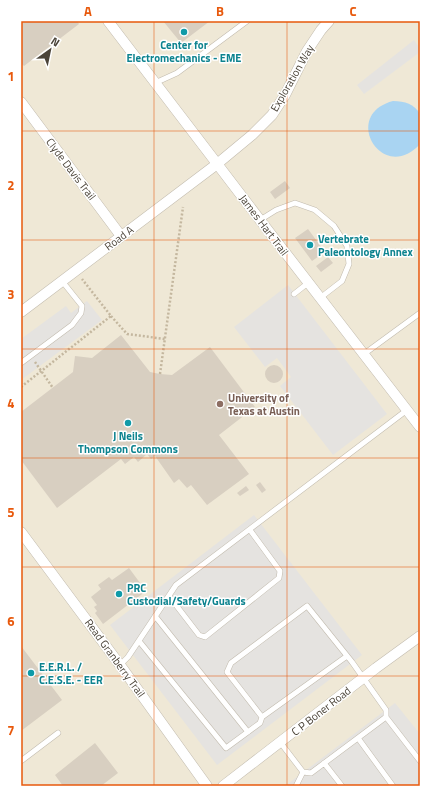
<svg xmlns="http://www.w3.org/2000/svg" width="441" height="807" font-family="'Titillium Web',sans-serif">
  <rect width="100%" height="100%" fill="#f6f3ec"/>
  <path fill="#efe8d6" d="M21 21H420V786H21Z"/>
  <path fill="#e5e3e0" d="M414 40 420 49V52L364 94 357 85Z
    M288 285 387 414 333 455 280 386 291 377 277 358 265 367 234 327Z
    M87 301 102 320 21 380V339L66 306 71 313Z
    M254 515 362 655 217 765 110 625Z
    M395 703 420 734V786H285Z"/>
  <path fill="#a9d4f2" d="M393 101C405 101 414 104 420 114V144C383 185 340 115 393 101Z"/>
  <path fill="#d8cfc1" d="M21 21H77L79 24 24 66 21 63Z
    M163 21H210L181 43Z
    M285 181 290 188 275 199 270 192Z
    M308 229 325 252 312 261 295 238Z
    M328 257 333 263 321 272 316 266Z
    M121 335 150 372 160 374 172 375 210 347 255 407 219 435 249 474 207 505 191 485 187 488 179 479 174 483 155 456 151 459 147 454 138 462 134 457 125 464 121 459 57 508 21 460V412L73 372 75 356 92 358Z
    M265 374a9 9 0 1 1 18 0a9 9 0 1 1-18 0Z
    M260 482 266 490 262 493 256 485Z
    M246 486 249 490 240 496 237 493Z
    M129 568 146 591 103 624 95 613 97 611 94 607 97 605 91 597 101 589 98 585 109 577 112 580Z
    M21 646 62 700 21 731Z
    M95 743 118 773 101 786H63L55 775Z"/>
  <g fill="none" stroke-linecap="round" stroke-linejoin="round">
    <defs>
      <path id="lane" d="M155 83 177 73 247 21
        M260 220 276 210 295 203 315 210 334 226 347 246 349 264 342 281 320 298
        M294 294 308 283
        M364 354 420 313
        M21 363 72 325 81 313 82 306 62 281
        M169 596 199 635 205 637 279 578 280 571 250 530
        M155 616 248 732
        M139 641 226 748 260 723 262 717 227 672 231 663 307 606 352 662 386 710V717L311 773 303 772 280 742
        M120 665 128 657 176 585 407 410
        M262 717 347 656
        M386 717 420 761
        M358 738 393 786
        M21 761 58 733
        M324 763 342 786
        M296 786 303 772"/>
      <path id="street" d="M108 21 260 220 420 427
        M21 102 121 236
        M21 312 217 164 252 135 272 115 285 95 307 51 321 30 329 21
        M21 532 120 665 207 786
        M223 786 376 668 420 636"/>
    </defs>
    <use href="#lane" stroke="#c2bbae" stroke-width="6"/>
    <use href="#street" stroke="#c2bbae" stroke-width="11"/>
    <path stroke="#c4b79f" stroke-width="2.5" stroke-dasharray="2 2" stroke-linecap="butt" d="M111 316 127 334 165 339
      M35 362 53 388
      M160 374 183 207
      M21 387 111 316 82 279"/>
    <use href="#lane" stroke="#fff" stroke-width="5"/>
    <use href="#street" stroke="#fff" stroke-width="10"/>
  </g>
  <path fill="none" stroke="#e8590c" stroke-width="1" stroke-opacity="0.55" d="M154 21V786M287 21V786M21 131H420M21 240H420M21 349H420M21 458H420M21 567H420M21 676H420"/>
  <g fill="#0f9aa8" stroke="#fff" stroke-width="1.5">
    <circle cx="184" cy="32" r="4"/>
    <circle cx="310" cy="245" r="4"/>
    <circle cx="128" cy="423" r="4"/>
    <circle cx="119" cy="594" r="4"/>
    <circle cx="31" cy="673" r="4"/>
  </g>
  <circle fill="#8d6e63" stroke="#fff" stroke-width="1.5" cx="220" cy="404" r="4"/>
  <g text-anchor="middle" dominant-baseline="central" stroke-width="3" stroke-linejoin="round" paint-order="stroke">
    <g font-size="11" font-weight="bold" fill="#0d838f" stroke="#fff" text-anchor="start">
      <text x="184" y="45" text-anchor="middle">Center for<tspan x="184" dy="13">Electromechanics - EME</tspan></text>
      <text x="318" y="239">Vertebrate<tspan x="318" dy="13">Paleontology Annex</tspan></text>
      <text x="128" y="436" text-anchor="middle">J Neils<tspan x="128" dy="13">Thompson Commons</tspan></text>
      <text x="127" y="588">PRC<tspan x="127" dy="13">Custodial/Safety/Guards</tspan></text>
      <text x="39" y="667">E.E.R.L. /<tspan x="39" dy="13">C.E.S.E. - EER</tspan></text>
    </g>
    <g font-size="11" fill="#4b4439" stroke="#fff">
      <text transform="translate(292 78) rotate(-60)">Exploration Way</text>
      <text transform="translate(71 169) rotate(53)">Clyde Davis Trail</text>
      <text transform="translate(264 225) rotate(53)">James Hart Trail</text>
      <text transform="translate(119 238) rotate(-37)">Road A</text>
      <text transform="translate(115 658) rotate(54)">Read Granberry Trail</text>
      <text transform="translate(321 711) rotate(-38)">C P Boner Road</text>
    </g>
    <g font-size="11" font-weight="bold" fill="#785e54" stroke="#fff" text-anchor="start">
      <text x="228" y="398">University of<tspan x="228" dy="13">Texas at Austin</tspan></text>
    </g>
  </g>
  <rect width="441" height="807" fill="none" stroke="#ffffff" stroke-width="44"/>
  <g transform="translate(50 50) rotate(33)" stroke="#ffffff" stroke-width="3" paint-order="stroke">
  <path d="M0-3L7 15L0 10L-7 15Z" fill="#4b4439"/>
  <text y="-6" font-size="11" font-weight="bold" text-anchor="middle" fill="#4b4439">N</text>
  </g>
  <rect x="22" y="22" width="397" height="763" fill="none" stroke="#e8590c" stroke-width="1.5"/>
  <g font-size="13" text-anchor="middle" font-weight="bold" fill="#e8590c">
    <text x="88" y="16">A</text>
    <text x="220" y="16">B</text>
    <text x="353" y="16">C</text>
    <text x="11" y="81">1</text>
    <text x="11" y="190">2</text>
    <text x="11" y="299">3</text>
    <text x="11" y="408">4</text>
    <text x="11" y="517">5</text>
    <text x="11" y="626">6</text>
    <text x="11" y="735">7</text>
  </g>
</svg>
